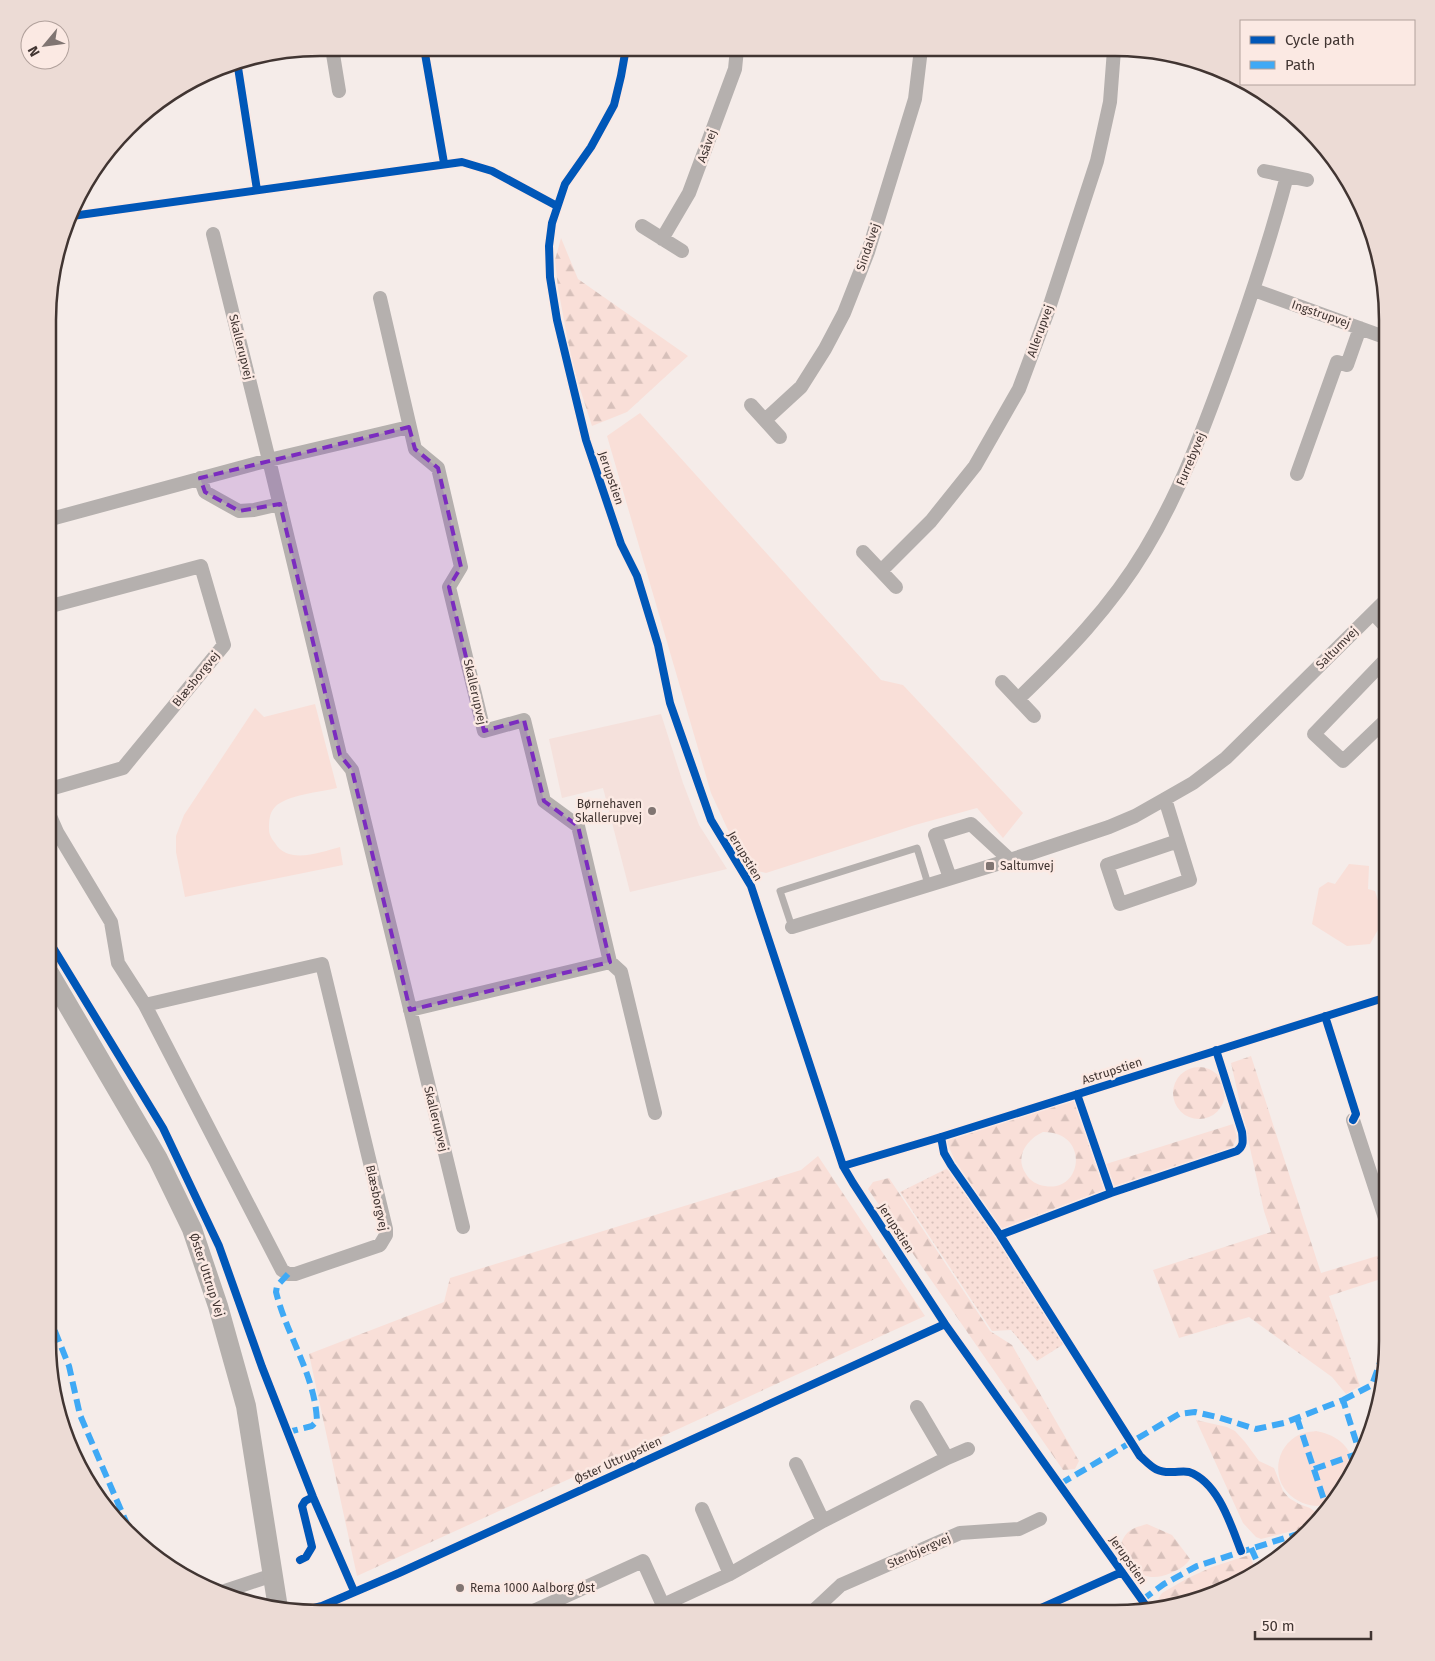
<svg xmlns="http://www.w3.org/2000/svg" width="1435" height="1661" font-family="'Fira Sans',sans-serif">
  <defs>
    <pattern id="forest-firs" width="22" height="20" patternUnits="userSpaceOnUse" patternTransform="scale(1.25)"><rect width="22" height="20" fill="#f9dfd8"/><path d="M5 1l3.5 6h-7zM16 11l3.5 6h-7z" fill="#d7c0ba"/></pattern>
    <pattern id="garden-dots" width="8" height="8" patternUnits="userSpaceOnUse" patternTransform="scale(1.25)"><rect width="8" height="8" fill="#f9dfd8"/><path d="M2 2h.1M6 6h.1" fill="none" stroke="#d7c0ba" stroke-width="1.8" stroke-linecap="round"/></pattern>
  </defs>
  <rect width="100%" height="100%" fill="#f5ece9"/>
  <path fill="#f5e1dc" d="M661 714 683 783 699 825 727 869 630 892 603 788 562 798 549 739Z"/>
  <path fill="url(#forest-firs)" fill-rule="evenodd" d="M561 238 578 279 688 356 627 412 592 426 572 364 558 288 555 260Z
    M1251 1056 1321 1273 1387 1253V1277L1329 1296 1360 1386 1346 1394 1332 1377 1249 1317 1179 1338 1153 1270 1271 1232 1264 1211 1231 1063Z
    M1173 1093a26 26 0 1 1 52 0a26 26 0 1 1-52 0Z
    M1073 1098 1104 1190 1001 1229 955 1161 946 1140ZM1043 1132C1090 1131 1083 1193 1045 1186 1037 1185 1030 1181 1026 1174 1014 1157 1027 1139 1043 1132Z
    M1233 1124 1237 1137 1232 1149 1114 1186 1106 1164Z
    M818 1156 925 1316 357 1576 309 1354 444 1302 450 1278 801 1170Z
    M889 1178 990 1331 1012 1345 1079 1461 1075 1469 1063 1470 868 1189 873 1182Z
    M1196 1420 1227 1427 1235 1431 1245 1442 1259 1461 1274 1468 1283 1491 1289 1498 1299 1504 1310 1508 1321 1516 1315 1525 1261 1539 1256 1537 1243 1523Z
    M1147 1524 1172 1535 1190 1559C1185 1567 1179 1569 1171 1573 1144 1585 1128 1569 1121 1544 1126 1530 1133 1528 1147 1524Z
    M1249 1555 1257 1571 1251 1577 1202 1599 1158 1608 1155 1604 1162 1593 1188 1578 1212 1567Z"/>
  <path fill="#f9dfd8" d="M640 413 881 680 903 685 1023 813 1003 838 977 808 915 825 766 873 753 870 728 830 711 793 607 436Z
    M315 704 337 788C321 792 286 795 275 807 269 813 269 822 269 829 269 835 272 839 275 843 288 865 321 852 340 847L343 865 185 897 176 852V836L184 815 255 708 264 717Z
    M1349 864 1369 866 1368 889 1375 891 1384 919 1370 944 1347 946 1312 924 1319 888 1328 882 1335 884Z
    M1316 1431C1334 1434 1354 1446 1352 1468 1352 1473 1348 1478 1346 1482 1343 1488 1340 1497 1334 1501 1317 1512 1294 1503 1284 1488 1273 1472 1278 1448 1295 1437 1301 1433 1308 1432 1316 1431Z"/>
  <path fill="url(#garden-dots)" d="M950 1167 1064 1344 1037 1361 1011 1330 992 1331 900 1192Z"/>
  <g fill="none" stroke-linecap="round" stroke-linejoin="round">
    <path stroke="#b5b0ae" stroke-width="7" d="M792 927 780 891 917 848 928 884"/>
    <path stroke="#b5b0ae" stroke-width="14" d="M332 48 339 91
      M1264 171 1307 180
      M642 226 682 251
      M213 234 269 460 340 755 352 770 463 1227
      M662 239 689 193 735 69 737 49
      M1254 290 1387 338
      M380 298 415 449 438 468 461 567 449 587 484 731 524 720 544 801 578 826 610 962 621 972 655 1113
      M751 405 780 437
      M765 420 801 387 825 349 844 313 868 252 915 99 921 49
      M1297 474 1337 362 1347 365 1360 328
      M200 478 205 492 239 511 254 510 280 504
      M51 519 269 460 409 427
      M863 552 896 587
      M881 571 931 521 975 466 1019 389 1048 311 1097 161 1110 102 1114 50
      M1373 613 1387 628
      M1002 682 1034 716
      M1018 699C1065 654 1111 607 1145 550 1180 492 1203 430 1226 367 1249 304 1270 241 1287 176
      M1387 719 1343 761 1314 734 1387 658
      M50 789 123 768 224 645 201 566 51 606
      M1165 799 1190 880 1120 904 1107 865 1178 841
      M50 816 57 832 111 922 118 963 145 1005 282 1270 288 1274H295L380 1245 386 1235V1229L322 964 145 1005
      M950 878 935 835 971 824 1010 860
      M792 927 1010 860 1109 827 1135 816 1165 799 1193 783 1226 758 1387 599
      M410 1010 610 962
      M1353 1120 1387 1224
      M917 1407 947 1458
      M796 1464 823 1521
      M702 1509 730 1574
      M219 1593 273 1575
      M663 1605 730 1574 823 1521 947 1458 968 1449
      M531 1613V1612L643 1561 666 1612
      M811 1613 841 1585 960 1533 1019 1529 1040 1519"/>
    <path stroke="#b5b0ad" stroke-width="20" d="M49 973 158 1159 192 1229 218 1306 246 1406 278 1608"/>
    <path stroke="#3fa9f5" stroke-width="6" stroke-dasharray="12 6" stroke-linecap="butt" d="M49 986 55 982
      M288 1274 277 1286 276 1292C287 1336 315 1375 317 1421L312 1426 288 1432
      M48 1314 69 1366 80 1415 133 1538
      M1343 1400 1372 1385 1387 1343
      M1297 1418 1327 1509
      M1314 1469 1360 1453
      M1060 1484 1179 1414 1195 1412 1217 1417 1256 1429 1284 1423 1343 1400 1360 1454
      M1251 1548 1261 1570
      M1142 1600 1164 1584 1197 1566 1310 1530"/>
    <defs>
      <path id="cycleway" d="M424 48 444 163
        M626 48 621 76 614 105 591 147 565 184 552 223 549 246 550 277 557 320 586 440 621 544 637 576 658 645 670 703 711 820 751 886 843 1166 853 1183 945 1324 1149 1610
        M237 61 257 190
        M72 216 462 162 492 171 557 206
        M49 941 163 1128 219 1246 262 1367 313 1497 354 1591
        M1325 1016 1356 1114 1353 1120
        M1077 1094 1111 1193
        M941 1137 944 1153 951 1165 1000 1235 1140 1456C1152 1467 1156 1473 1173 1472 1178 1472 1184 1471 1189 1472 1218 1482 1231 1525 1241 1551
        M843 1166 941 1137 1387 997
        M1000 1235 1111 1193 1237 1151C1244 1146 1243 1141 1242 1132L1216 1050
        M300 1560 306 1557 312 1547 302 1506 305 1501 313 1497
        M298 1612 322 1606 399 1573 945 1324
        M1030 1613 1122 1572"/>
    </defs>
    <use href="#cycleway" stroke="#fbe9e3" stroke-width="11"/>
    <use href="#cycleway" stroke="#0057b8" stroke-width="8"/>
  </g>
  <path fill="#7b2cbf" fill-opacity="0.2" stroke="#7b2cbf" stroke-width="4" stroke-dasharray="10 6" stroke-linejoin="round" d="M409 427 415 449 438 468 461 567 449 587 484 731 524 720 544 801 578 826 610 962 410 1010 352 770 340 755 280 504 239 511 205 492 200 478Z"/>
  <g fill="#807572" stroke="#fbe9e3" stroke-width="2">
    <circle cx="652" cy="811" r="5"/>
    <rect x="985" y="861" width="10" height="10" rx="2.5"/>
    <circle cx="460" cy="1588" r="5"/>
  </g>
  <g text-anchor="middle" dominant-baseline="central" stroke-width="5" stroke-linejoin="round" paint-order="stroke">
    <g font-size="12" fill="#413532" stroke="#fbe9e3">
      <text transform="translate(707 146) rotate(-70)">Asåvej</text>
      <text transform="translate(868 247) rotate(-71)">Sindalvej</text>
      <text transform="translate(1321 314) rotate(19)">Ingstrupvej</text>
      <text transform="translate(1040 331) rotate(-70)">Allerupvej</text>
      <text transform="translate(241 347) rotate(76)">Skallerupvej</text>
      <text transform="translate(1191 459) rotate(-67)">Furrebyvej</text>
      <text transform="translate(611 478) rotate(71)">Jerupstien</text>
      <text transform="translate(1337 648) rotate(-45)">Saltumvej</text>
      <text transform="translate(196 679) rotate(-51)">Blæsborgvej</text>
      <text transform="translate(475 692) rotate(77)">Skallerupvej</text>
      <text transform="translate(745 856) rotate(59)">Jerupstien</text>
      <text transform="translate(1112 1071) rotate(-18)">Astrupstien</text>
      <text transform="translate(436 1119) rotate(76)">Skallerupvej</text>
      <text transform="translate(377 1198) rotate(78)">Blæsborgvej</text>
      <text transform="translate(896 1228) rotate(57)">Jerupstien</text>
      <text transform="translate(207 1275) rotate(72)">Øster Uttrup Vej</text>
      <text transform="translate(618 1460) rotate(-25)">Øster Uttrupstien</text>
      <text transform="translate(919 1551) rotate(-24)">Stenbjergvej</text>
      <text transform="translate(1128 1560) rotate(55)">Jerupstien</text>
    </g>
    <g font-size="12" fill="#413532" stroke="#fbe9e3" text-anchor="start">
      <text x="642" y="804" text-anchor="end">Børnehaven<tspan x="642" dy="14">Skallerupvej</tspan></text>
      <text x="1000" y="866">Saltumvej</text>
      <text x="470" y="1588">Rema 1000 Aalborg Øst</text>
    </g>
  </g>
  <path d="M0 0H1435V1661H0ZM320 56H1115A264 264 0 0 1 1379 320V1341A264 264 0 0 1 1115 1605H320A264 264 0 0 1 56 1341V320A264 264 0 0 1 320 56Z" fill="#ecdbd5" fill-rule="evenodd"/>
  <path fill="none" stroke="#413532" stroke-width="2.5" d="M320 56H1115A264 264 0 0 1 1379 320V1341A264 264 0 0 1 1115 1605H320A264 264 0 0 1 56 1341V320A264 264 0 0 1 320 56Z"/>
  <rect x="1240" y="20" width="175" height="65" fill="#fbe9e3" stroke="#b1a19c"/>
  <rect x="1250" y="36" width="25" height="8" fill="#0057b8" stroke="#b1a19c"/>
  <text x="1285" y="45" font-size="15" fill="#413532">Cycle path</text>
  <rect x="1250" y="61" width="25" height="8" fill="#3fa9f5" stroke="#b1a19c"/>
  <text x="1285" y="70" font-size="15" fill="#413532">Path</text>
  <g transform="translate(45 45) rotate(241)"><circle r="24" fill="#fbe9e3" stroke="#b1a19c"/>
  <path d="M0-4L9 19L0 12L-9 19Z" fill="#807572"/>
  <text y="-8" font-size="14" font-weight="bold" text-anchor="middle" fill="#413532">N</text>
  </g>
  <path d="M1255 1631v8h116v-8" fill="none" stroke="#413532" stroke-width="2.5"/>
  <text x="1262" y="1631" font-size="15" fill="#413532" stroke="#fbe9e3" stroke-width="4" paint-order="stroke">50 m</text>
</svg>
